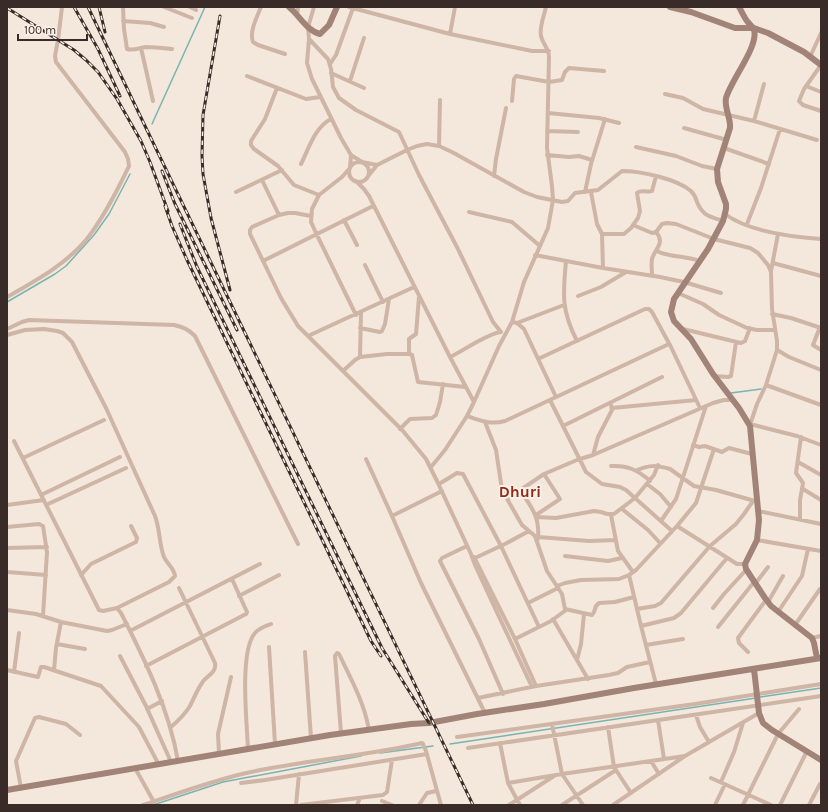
<svg xmlns="http://www.w3.org/2000/svg" width="828" height="812" font-family="Karla,sans-serif">
  <rect width="100%" height="100%" fill="#f4e7dc"/>
  <g fill="none" stroke-linecap="round" stroke-linejoin="round">
    <path stroke="#78b4b2" stroke-width="1.5" d="M152 124 205 7
      M7 302 55 274 66 266 94 235 109 214 130 174
      M731 393 761 389
      M760 697 821 688
      M450 744 756 698
      M380 753 433 746
      M153 805 223 782 361 756"/>
    <path stroke="#ceb5a6" stroke-width="4" d="M123 7 124 29 127 49C133 51 139 48 146 47 155 47 163 48 172 49
      M164 7 192 18
      M190 7 196 10
      M261 7C257 17 249 32 253 42L258 45 285 54
      M314 7 308 27 309 39 307 63 312 79 341 138 351 155 362 162 377 165
      M349 7 450 34 532 51H549
      M297 15 298 7
      M123 21 150 23 164 27
      M450 34 455 7
      M309 39 328 59 331 69 333 87 339 98 356 110 399 132 419 175 458 249 493 322 501 332
      M141 48 153 101
      M810 57 821 33
      M330 64 336 55 353 8
      M821 65 804 89 799 101 803 105 821 111
      M331 73 364 88
      M247 76 306 99 320 97
      M350 81 364 38
      M806 86 821 92
      M277 88 265 119 251 141V145L254 149 278 166 294 185 319 195
      M665 94 683 98 703 109 754 121 817 140
      M512 101 514 79 516 76 549 82 562 80 565 72 569 68 604 71
      M548 113 599 118 619 123
      M754 121 764 84
      M684 128 727 140
      M547 131 578 132
      M439 146 440 100
      M636 147 676 156 702 166 717 169
      M724 148 769 164
      M351 155 350 168 342 177 319 195 312 209 311 222 316 233 356 315
      M547 155 569 157 579 156 592 160
      M349 172a10 10 0 1 1 20 0a10 10 0 1 1-20 0Z
      M301 164C309 148 315 127 331 119
      M369 175 377 165 407 150 417 146 427 144 439 146 452 152 524 192 537 197 562 202 568 201 575 193 598 190 622 171C641 171 677 179 691 191 694 194 696 198 697 202 703 216 709 216 723 221
      M494 176 496 159 506 108
      M262 180 279 215
      M356 181 364 189 369 196 450 357 474 402
      M236 192 282 170
      M585 192 591 164 605 119
      M591 192 597 224 602 234 603 268
      M469 212 512 222 540 246
      M725 214C749 232 792 237 821 239
      M311 216 295 213H288L279 215 252 227 250 230V234L281 298 298 326 403 431 426 459 437 481 471 554 475 565 494 606 532 687
      M344 220 357 245
      M747 224 761 188 780 129
      M633 225 652 233 656 232 662 224 667 223 676 224 714 239 750 248 758 253 768 265 771 272 772 309 777 341V350L766 385 757 404 750 425
      M602 234H624L631 228 638 218 640 211 637 193C640 189 647 193 652 191L656 176
      M657 251C670 258 685 255 699 261
      M535 255 603 268 660 277 684 282 721 293
      M263 261 373 206
      M566 261C563 294 561 310 577 341
      M773 263 821 276
      M365 265 383 302
      M771 271 778 234
      M652 275C652 270 651 264 652 259 654 250 666 243 656 232
      M678 293 703 304 719 315 747 328 757 330H774
      M578 296 601 287 626 272
      M7 297C35 281 65 265 86 240 104 217 117 191 129 166L128 159 125 152 56 62 55 56 58 40 62 7
      M772 314 791 318 821 328
      M512 322 517 323 524 329 556 397
      M517 323 564 305
      M820 327 813 345 821 350
      M360 328 380 332 382 331 385 324 389 299
      M7 329 22 322 29 320 174 325C183 327 188 329 195 336L298 544
      M683 329 741 343 745 341 750 328
      M7 335 25 330 44 329 57 331 63 333 72 342 106 408 155 516C160 529 159 544 164 557 167 564 174 568 175 576L169 582 117 608
      M308 336 414 287
      M777 350 789 357 821 370
      M409 354V339L416 334 419 297
      M360 357 361 312
      M450 357C463 351 488 333 501 332
      M538 359 645 309H649L652 312 671 347 700 408
      M343 371 355 360 360 357 387 354H409L412 355 418 382 465 387
      M714 376 728 377 731 376 736 342
      M766 385 821 405
      M550 400 586 472 602 484 620 487 626 490 672 531
      M612 408 696 400
      M467 416C481 421 491 425 505 421L669 344
      M485 422 496 450 502 490 522 525 535 536 547 571 562 594 565 609 592 615 594 612 596 606 599 603 615 602 634 597
      M750 424 797 436 821 445
      M563 426 662 377
      M400 429 410 419 432 418 436 415 440 402 443 384
      M14 441 99 610 103 611 117 608 121 613C145 660 169 709 178 761
      M693 445 699 447 705 446 722 452 729 448 752 454
      M593 455 598 437 612 410 611 405
      M23 458 104 420
      M366 459 392 516
      M798 462 821 475
      M611 466C627 465 638 470 650 481
      M431 467 445 450 467 416 474 402 499 346 512 322 524 282 548 228 553 200 552 186 547 148 549 57C549 48 543 45 541 36 539 28 544 16 546 7
      M637 470C650 465 655 465 670 469L694 486 716 490 755 501
      M439 484 457 473 463 474 501 546 539 627
      M647 484 660 494 671 507
      M803 489 821 500
      M520 490C532 508 540 517 538 539
      M442 491 392 516 421 583 485 713
      M41 495 120 457
      M507 499 544 474 577 460 593 455 713 403 724 400H733
      M7 505 44 500
      M46 505 126 468
      M622 509 648 530 660 543
      M758 511 821 524
      M536 515 560 499 544 474
      M611 515 618 551 633 572
      M536 517 556 518 594 511 601 512 607 514H614L635 498 654 475 658 465
      M800 519V500L803 483 796 473 801 437
      M661 521 676 499 706 406
      M677 526 737 564H745
      M7 527 39 524 43 526 47 552 43 616
      M538 537 589 541 616 540
      M757 540 821 551
      M467 546 442 558 440 561 479 639 503 694
      M7 548 47 547
      M565 556 608 561 622 558
      M474 557 515 639 536 686
      M475 558 505 544 529 531
      M7 572 46 575
      M81 575 91 564 136 542 137 538 131 526
      M629 575 641 626 656 684
      M755 584 768 567
      M557 586 565 583 581 580 619 579 629 575 636 570 677 526 696 503 714 449
      M239 596 279 575
      M768 602 783 576
      M528 603 558 588
      M713 608 724 594 746 570
      M637 609 655 606 661 603 710 546 736 524 744 514 753 501
      M7 610 36 614 61 622 107 631 112 630 127 624
      M778 612 802 576 808 549
      M553 619 588 679
      M795 625 820 589
      M641 626 674 618 681 613 727 558
      M718 627 754 582
      M130 631 260 564
      M812 638 821 636
      M515 639 551 621 566 610
      M57 644 85 649
      M646 645 683 639
      M269 647 275 744
      M305 652 311 738
      M748 652 739 643 738 638 766 600
      M120 656 146 706 171 762
      M577 660 581 644 584 614
      M146 666 246 614 247 612 232 579
      M7 670 38 677 41 667H44L101 686 139 727 159 765
      M54 670 56 648 61 622
      M14 672 19 633
      M478 698 536 686 609 675 618 673 627 667 650 662
      M147 709 162 701
      M696 715 700 727 709 742
      M658 720 664 759
      M552 724 562 774 583 805
      M171 727C178 721 185 714 190 706 194 698 197 690 202 683 206 676 217 673 215 663L179 588
      M608 727 614 767 631 793
      M341 733 335 656 337 653 339 654C351 679 364 702 369 730
      M457 737 695 704 821 684
      M500 743 508 783 520 805
      M468 748 821 696
      M248 749C247 724 239 651 255 633 259 628 266 626 271 624
      M219 754 218 734 231 677
      M651 761 659 774
      M135 768 154 802
      M711 778 771 805
      M721 782 734 752 743 723
      M241 783 265 780 427 754
      M508 783 562 774 685 756
      M21 788 16 761 35 718 39 717 66 724 80 735
      M382 801 392 805
      M143 805C176 794 209 782 242 774 301 760 363 757 422 743L423 744 426 751 441 805
      M296 805 299 774
      M301 805 383 795 387 792 392 760
      M357 805 360 798
      M419 805 427 793 436 791
      M509 805 554 776
      M562 805 616 770
      M613 805 685 756 759 713
      M715 805 725 784
      M743 805 778 734 799 709
      M780 805 807 751
      M809 805 820 784"/>
    <path stroke="#a28377" stroke-width="6" d="M289 7C299 15 307 31 320 34L329 25 337 7
      M670 7 691 12 735 28H754L768 33 804 52 821 65
      M739 7C742 12 744 17 747 21 749 24 753 26 754 30 759 46 731 80 726 98 724 108 731 118 730 128L717 169 718 182 726 204V209L723 221 708 249 674 299 671 312 674 321 691 339 713 374 739 408 750 426 759 520 757 540 745 564 746 569 765 598 771 606 812 638 814 643 817 658
      M754 669 759 713 763 723 772 730 821 760
      M7 790 330 735 411 724 429 723 477 714 544 704 634 688 821 658"/>
    <defs>
      <path id="rail" d="M74 7 98 49 120 96
        M88 7 146 128 473 805
        M99 7 105 32
        M7 8 74 50 86 60 98 72 117 99 141 141 150 162 168 211
        M220 16 203 115 202 156 203 174 211 218 230 290
        M162 171 175 204 237 330
        M165 206 172 226 187 260 371 641 381 656
        M180 224 197 267 382 648 429 723"/>
    </defs>
    <use href="#rail" stroke="#392c28" stroke-width="3"/>
    <use href="#rail" stroke="#fbf1e9" stroke-width="1.5" stroke-dasharray="4.5" stroke-linecap="butt"/>
  </g>
  <g text-anchor="middle" dominant-baseline="central" stroke-width="4" stroke-linejoin="round" paint-order="stroke">
    <g font-size="16" font-weight="bold" fill="#902c19" stroke="#fbf1e9">
      <text x="520" y="491">Dhuri</text>
    </g>
  </g>
  <rect width="828" height="812" fill="none" stroke="#392c28" stroke-width="16"/>
  <path d="M18 34v6h69v-6" fill="none" stroke="#392c28" stroke-width="2"/>
  <text x="24" y="34" font-size="12" fill="#392c28" stroke="#fbf1e9" stroke-width="3" paint-order="stroke">100 m</text>
</svg>
